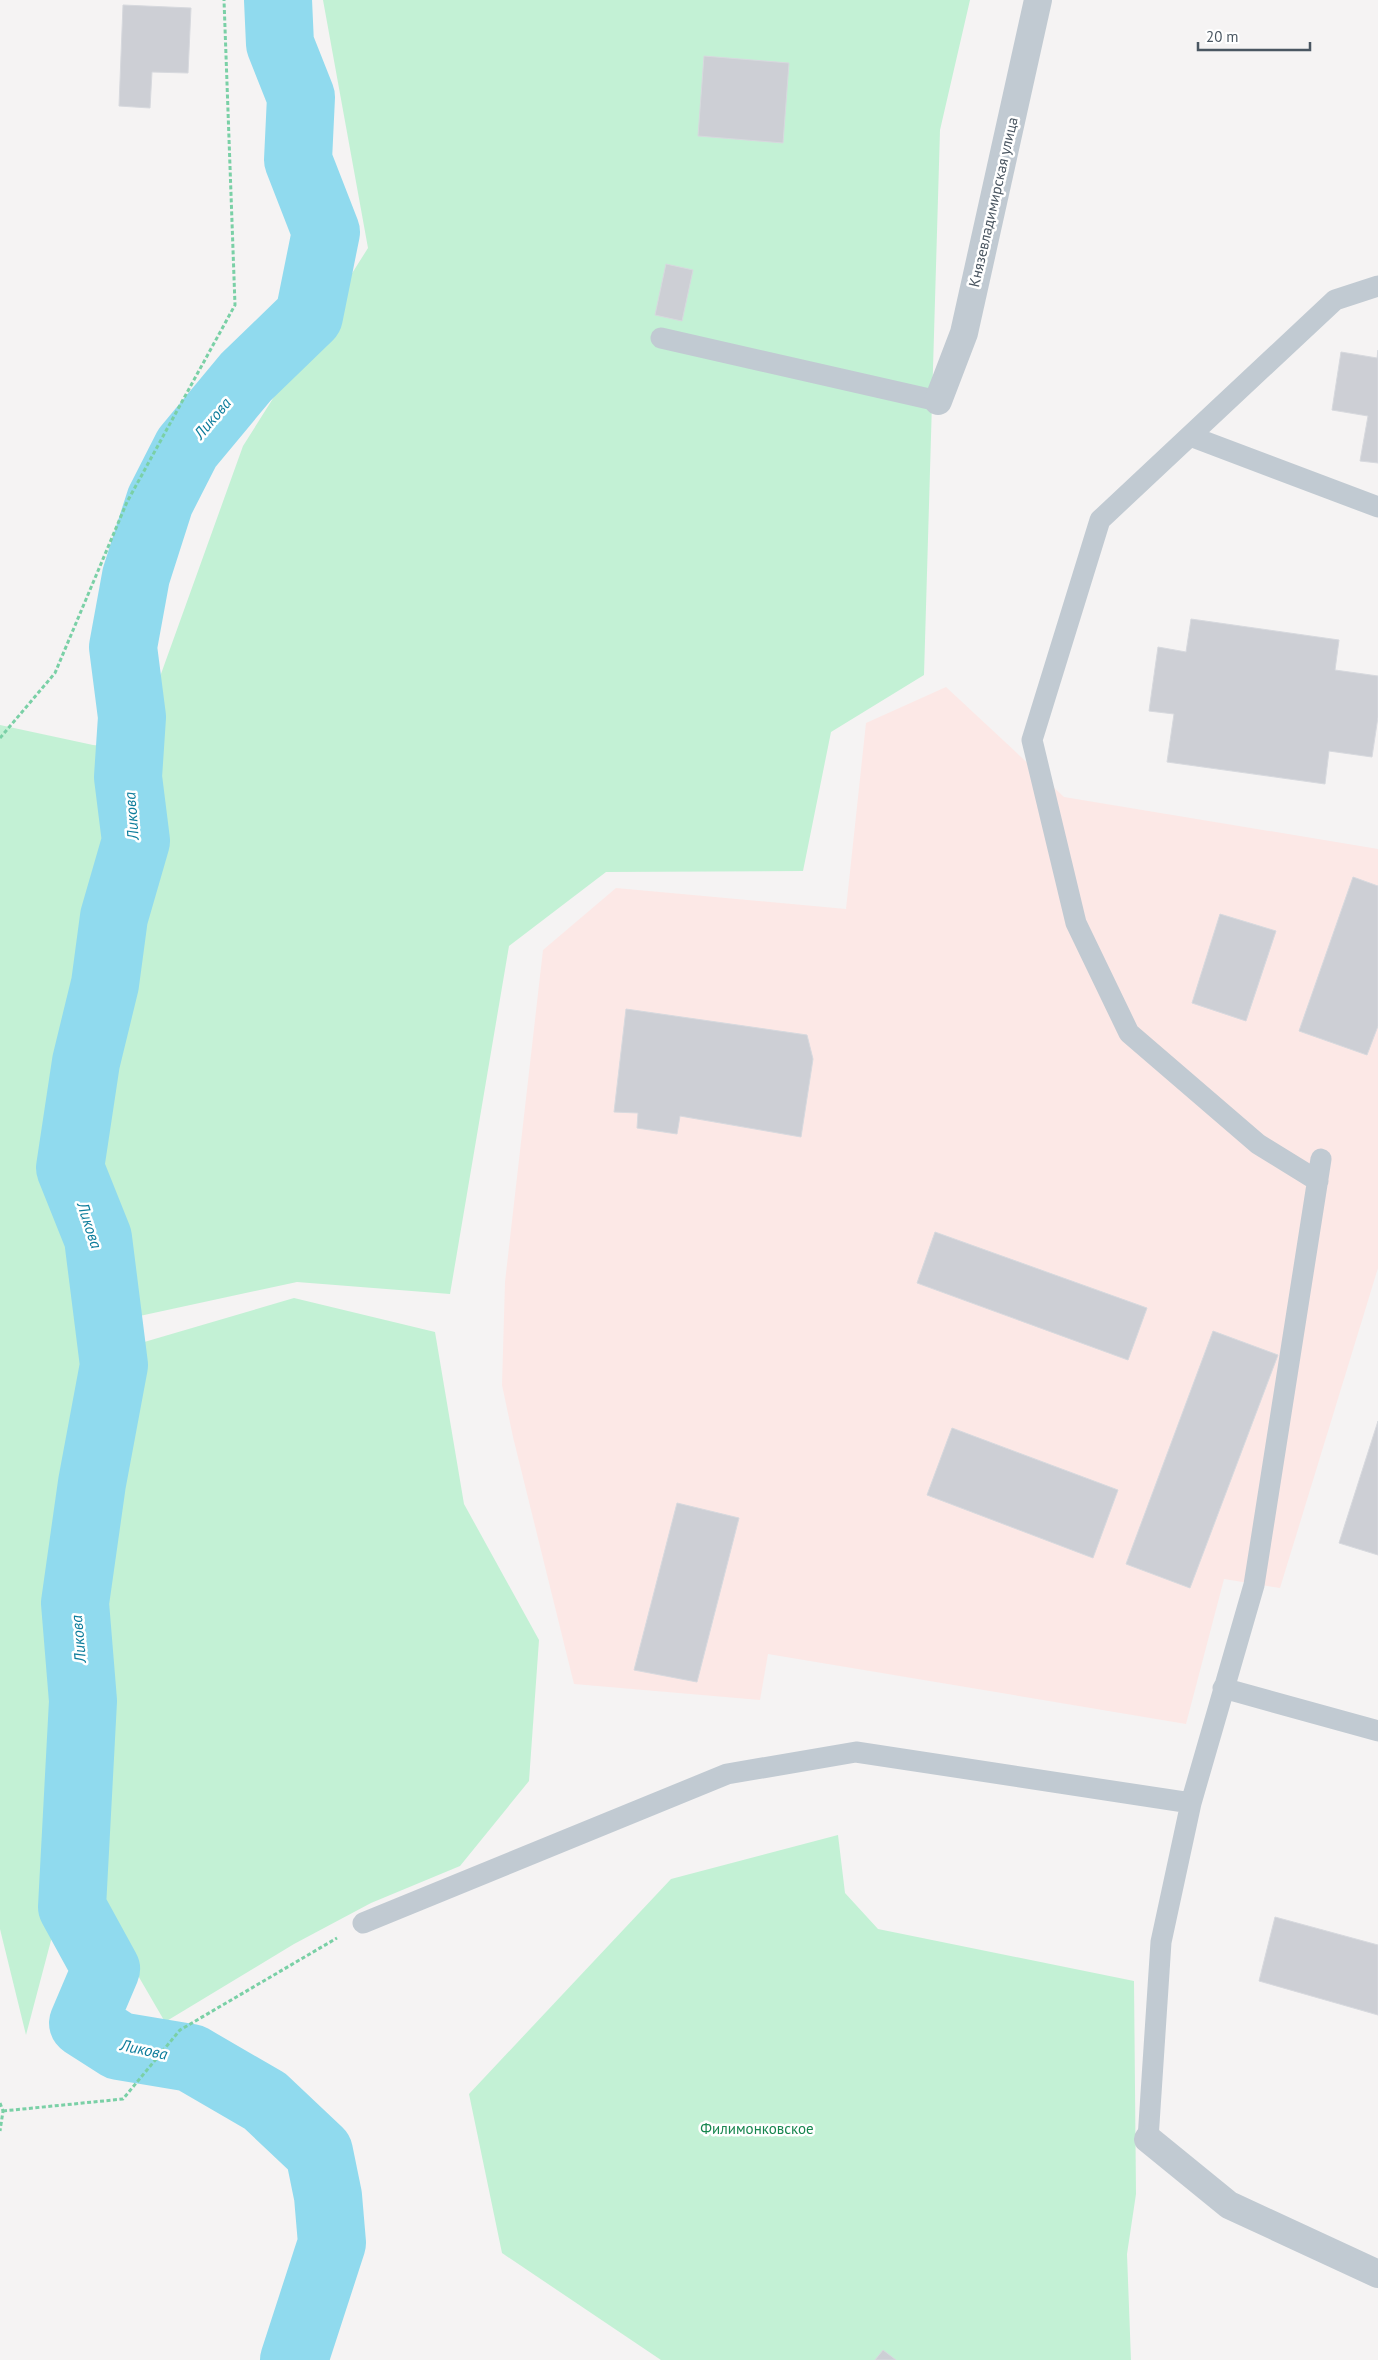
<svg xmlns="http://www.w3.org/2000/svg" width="1378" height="2360" font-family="'PT Sans',sans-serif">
  <rect width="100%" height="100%" fill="#f5f3f3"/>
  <path fill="#fce8e6" d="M946 687 1064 797 1378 849V1268L1280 1588 1224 1579 1186 1724 768 1654 760 1700 574 1684 513 1437 502 1385 505 1282 543 950 616 888 846 909 866 723Z"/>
  <path fill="#c3f1d5" d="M323 0H970L940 130 924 675 831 732 803 871 606 872 509 946 450 1294 297 1282 135 1317 126 1232 84 1390 116 1479 134 1345 294 1298 435 1332 464 1504 539 1640 529 1781 460 1866 371 1903 294 1944 165 2022 97 1905 96 1871 54 1929 26 2035 0 1929V725L93 745 157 751V685L243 446 368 248Z
    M838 1835 845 1893 878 1929 1134 1981 1136 2194 1127 2254 1131 2360H661L502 2253 469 2094 671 1879Z"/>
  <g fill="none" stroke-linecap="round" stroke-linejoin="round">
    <path stroke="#90daee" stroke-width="68" d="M278 0 280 44 301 97 298 160 326 232 309 316 246 377 187 448 160 501 136 576 123 647 132 717 128 777 136 841 114 917 105 984 86 1062 70 1168 98 1238 114 1365 92 1483 75 1603 83 1701 72 1907 106 1969 83 2023 119 2046 191 2058 265 2101 319 2152 328 2196 332 2243 294 2360"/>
  </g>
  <path fill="#cdcfd5" stroke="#d7d9de" d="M123 5 191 8 188 73 152 72 150 108 119 106Z
    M704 56 789 63 783 143 698 136Z
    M666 264 693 270 682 321 655 315Z
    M1378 350V463L1360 461 1368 416 1332 410 1341 352 1377 358Z
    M1191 619 1339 640 1335 670 1378 676V717L1372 757 1329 751 1325 784 1167 762 1174 714 1149 711 1158 647 1186 652Z
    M1353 877 1378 886V1026L1367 1055 1299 1031Z
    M1220 914 1276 931 1246 1021 1192 1003Z
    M626 1009 807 1035 813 1059 801 1137 680 1116 677 1134 637 1128 638 1113 614 1112Z
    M935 1232 1147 1308 1128 1360 917 1283Z
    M1213 1331 1278 1355 1190 1588 1126 1564Z
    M1378 1421V1555L1339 1543Z
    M952 1428 1118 1490 1093 1558 927 1495Z
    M677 1503 739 1518 697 1682 634 1670Z
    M1275 1917 1378 1945V2015L1259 1981Z
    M883 2350 896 2360H875Z"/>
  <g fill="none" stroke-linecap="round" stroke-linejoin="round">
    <path stroke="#7ad0a6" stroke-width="3" stroke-dasharray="4 2.5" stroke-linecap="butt" d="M0 738 55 673 127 502 235 305 224 0
      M0 2103 3 2111 0 2131
      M3 2111 123 2099 180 2030 337 1938"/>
    <path stroke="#c1cad2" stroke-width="21" d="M661 338 938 401
      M1190 436 1378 507
      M1318 1181 1258 1144 1129 1033 1076 923 1032 740 1100 520 1335 300 1378 286
      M1223 1688 1378 1731
      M363 1923 727 1774 856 1752 1191 1803
      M1148 2139 1161 1942 1191 1803 1254 1585 1321 1159"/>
    <path stroke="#c1cad2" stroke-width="28" d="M938 401 964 333 1038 0
      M1148 2139 1229 2205 1378 2274"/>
  </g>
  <g text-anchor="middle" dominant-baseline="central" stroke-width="5" stroke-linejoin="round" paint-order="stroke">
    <g font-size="15" fill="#4a5661" stroke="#fff">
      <text transform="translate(993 202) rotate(-77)">Князевладимирская улица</text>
    </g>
    <g font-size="15" fill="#17864f" stroke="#fff">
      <text x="757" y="2128">Филимонковское</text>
    </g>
    <g font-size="16" font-style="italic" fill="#0c7c9b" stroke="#fff">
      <text transform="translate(212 418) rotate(-50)">Ликова</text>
      <text transform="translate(131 816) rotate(-94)">Ликова</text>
      <text transform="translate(90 1225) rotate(72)">Ликова</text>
      <text transform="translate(78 1639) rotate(-95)">Ликова</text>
      <text transform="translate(144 2049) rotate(12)">Ликова</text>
    </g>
  </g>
  <path d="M1198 42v8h112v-8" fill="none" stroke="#4a5661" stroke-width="2.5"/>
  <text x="1206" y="42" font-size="15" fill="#4a5661" stroke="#ffffff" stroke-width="4" paint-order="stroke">20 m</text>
</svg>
